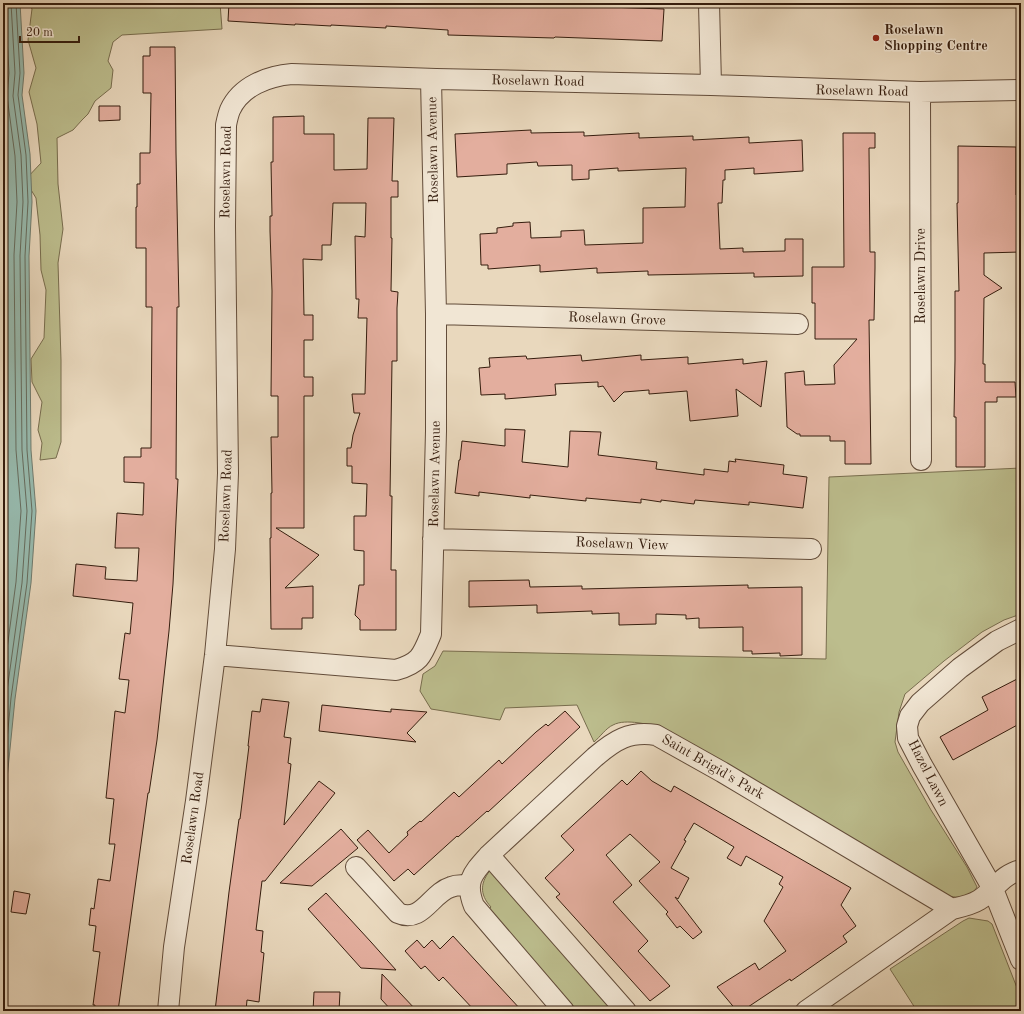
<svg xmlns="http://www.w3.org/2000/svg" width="1024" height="1014" font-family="'Old Standard TT',serif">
  <rect width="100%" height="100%" fill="#e9d8bd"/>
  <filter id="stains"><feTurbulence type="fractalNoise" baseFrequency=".005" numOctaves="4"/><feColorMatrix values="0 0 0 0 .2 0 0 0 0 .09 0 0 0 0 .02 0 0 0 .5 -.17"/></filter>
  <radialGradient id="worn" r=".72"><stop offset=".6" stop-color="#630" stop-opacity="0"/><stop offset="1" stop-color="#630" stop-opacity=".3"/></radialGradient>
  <path fill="#bcbd8d" stroke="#786d4e" d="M29 3H220L222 29 122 35 113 42 108 61 113 70 111 88 95 101 88 114 82 120 73 130 57 138 58 184 63 229 58 263 61 360V442L56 458 40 460 42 443 38 430 42 402 32 382 31 359 44 338 46 290 41 270 40 235 36 198 25 180 41 163 37 124 29 92 36 68 28 40 32 9Z
    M1021 468V614L1004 620 982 632 944 661 905 694 899 712 895 742 898 752 931 810 967 867 977 887C971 898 959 898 947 896L663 728C650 725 626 718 613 725 606 728 600 737 594 742L577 705 505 708 500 720 431 709 420 691 423 674 435 666 443 651 826 659 829 477Z
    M492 868 619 1011H577L487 911 491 907C479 894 480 882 492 868Z
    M969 918 988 921 992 924 1021 998V1011H917L890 969 963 921Z"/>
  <path fill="#97baae" stroke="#707b6e" d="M3 3H20L24 73 22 95 30 154 32 202 29 256 31 450 36 511 31 583 15 699 3 819Z"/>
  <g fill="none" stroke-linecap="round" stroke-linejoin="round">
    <path stroke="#666c5e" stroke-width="1" d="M3 679 16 582 21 511 16 450 14 255 17 202 15 156 7 96 9 73 5 3
      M3 732 6 698 22 583 27 511 22 450 20 256 23 202 21 155 13 96 15 73 11 3
      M3 782 11 698 27 583 32 511 27 450 25 256 28 202 26 155 18 95 20 73 16 3"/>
  </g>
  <path fill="#e3ae9e" stroke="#351d0e" d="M229 3H493L664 9 662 41 555 37 554 38 448 35V30L386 26V28L331 25V26L295 24V25L228 21Z
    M150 47H175L176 153 179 307H177L176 479H178L173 584 169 631 157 740 149 793H148L118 1011H94L95 1005H93L100 952 93 951 96 926 89 925 91 908 94 909 98 879 110 881 115 844H109L114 799 106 798 115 711 125 713 129 680 119 679 125 633 130 634 133 603 73 596 76 564 106 567 105 579 137 581 139 548H115L117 513 143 515 144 483 124 482V457H141V448H151L152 307H146V248H136V207H137V184H140V153H150L151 93H143V56H150Z
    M99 106H120V120L99 121Z
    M304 116V134H334V170L367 169 368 118H394L392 181H398V197H391V238H392L391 291 398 292 397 308V361H392L390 496H392L391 570H396V630H360V620L355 615 359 585H364V551L354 550V516H366L367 484 352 483V466H347V448H351L353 435 360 413H354L352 394H365L367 318H358L359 299H356L355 236 365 237 366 203H333L331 245H322V260L303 259 304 315H313V340H304V377H313V396H304V528H276L319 555 285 588 313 586V618H302V629H271L270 538H271V493H272L271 437H278V396H271L272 291 270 231V216H272L271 162H273V117Z
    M531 130V133L584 132V136L639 133V138L693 136V140L749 137V143L802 140 803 171 754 174V168L725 170V180H723L722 203H718L720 249 743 248V252L785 251V239H803V276L754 277V273L648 275V271L597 273V268L540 272V265L488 269V265H481L480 234 497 233V228L513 226V223L530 222 531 238 561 237V231L584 230 585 245 643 243V208L685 207 686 168 618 171V168L589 170V179L572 180V165L538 166 537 162 507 164V174L457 177 455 134Z
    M843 133H875V148H869L870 252H875V268L874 320H869L871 464H845V441H830V436H800V434H797L787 427 785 373 804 371 805 385 835 384 834 365 857 339H815V303H812V267H844Z
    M958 146 1016 147V195H1021V252L984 253V275L1002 288 984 298 983 364H985V382H1015L1016 397H997V402H985V467H956V417H954L955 360V291H959L957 203H958Z
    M581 355 582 361 641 355V360L688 357V364L743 359V364L767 361 761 407 736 389 738 416 690 421 687 391 649 394V390L624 392 614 402 603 386 598 387V382L555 384 556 395 505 399V394L481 395 479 368 490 367 489 358 526 356 527 359Z
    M505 429 525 430 522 462 568 467 570 431 601 432 598 455 657 462 656 469 704 475V469L728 472 729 461 736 462 735 459 784 465 783 474 807 477 803 508 749 502V505L695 500 694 504 661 500V502L641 499V503L586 498V501L530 495V498L479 492V496L455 493 459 460H460L462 441 505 446Z
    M529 580 530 587 582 586V589L748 585V588L802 587V655L780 656V653L752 654V651H743V627L699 628V618L686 619V615L656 614V624L619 625V613L592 614V611L537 613V605L469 607V581Z
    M1021 677V723L953 760 940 737 988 710 982 697Z
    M262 699 289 702 284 737 291 738 288 763 291 764 284 825 319 781 335 793 265 881H262L256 930 263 931 261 952 264 953 259 1002 247 1000 246 1011H215L229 892 239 819H240L249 746H248L252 711 260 712Z
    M322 705 391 712V709L427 712 407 733 416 742 319 731Z
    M565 711 580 727 488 812 487 811 458 837 457 836 414 875 408 869 394 881 357 840 368 830 389 853 408 835 407 832 420 821 421 822 454 792 459 797 499 760 502 764 536 732 546 724 548 726Z
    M641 771 652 781 671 792 674 786 851 888 841 905 856 926 843 936 847 942 791 981 790 979 742 1011H737L717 987 755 963 759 970 786 951 764 921 783 887 779 884 783 877 746 856 741 866 727 858 734 847 694 823 684 840 686 841 671 868 689 878 678 899 675 897 702 932 693 939 680 926 677 928 666 914 668 912 639 881 660 862 630 834 606 855 632 885 613 902 648 941 638 951 670 986 650 1001 556 897 560 894 545 878 574 850 561 836 622 780 627 785Z
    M341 829 358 848 312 886 280 883Z
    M14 891 30 894 26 914 11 912Z
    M326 893 371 942 396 970 361 968 308 909Z
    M453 936 498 985 522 1011H475L443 977 439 981 425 966 421 969 405 951 417 940 424 948 432 940 440 949Z
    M382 974 417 1011H392L381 999Z
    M314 992H340L339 1011H313Z"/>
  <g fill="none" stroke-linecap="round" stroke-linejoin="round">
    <defs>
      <path id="minor" d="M709 3 711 85
        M920 92 921 460
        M436 314 798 324
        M433 539 811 549
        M1021 629 997 641 960 668 920 703 910 716 907 726 908 738 922 765 993 889 1021 960
        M215 655 396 670C420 663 422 656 431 634L436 431V314L431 79
        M489 855 626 1011
        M356 867 398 913C422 924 431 893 451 887 456 885 463 885 469 886
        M168 1011 174 947 196 801 215 655 225 549 228 473 225 226 226 125C227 120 228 115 230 110 241 86 268 76 292 74L436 79 711 85 920 92 1021 90
        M564 1011 474 906C464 881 473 873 489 855L595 757C615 740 629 731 656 735L722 772 952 909
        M806 1011 952 909C961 907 971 905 979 900 994 891 1002 874 1021 870"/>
    </defs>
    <use href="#minor" stroke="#624c3a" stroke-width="22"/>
    <use href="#minor" stroke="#f1e6d4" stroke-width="20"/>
  </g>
  <circle fill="#8f2418" stroke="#f1e6d4" stroke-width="1.5" cx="876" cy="38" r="4"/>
  <g text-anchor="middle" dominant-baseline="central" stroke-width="3" stroke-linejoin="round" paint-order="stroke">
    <g font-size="14" font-weight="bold" fill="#351d0e" stroke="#f1e6d4" text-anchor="start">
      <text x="884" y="30">Roselawn<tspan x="884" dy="16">Shopping Centre</tspan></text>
    </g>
    <g font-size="14" fill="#351d0e" stroke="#f1e6d4">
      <text transform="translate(538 81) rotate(1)">Roselawn Road</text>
      <text transform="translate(862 91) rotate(1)">Roselawn Road</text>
      <text transform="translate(433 150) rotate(-91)">Roselawn Avenue</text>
      <text transform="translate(226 172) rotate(-89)">Roselawn Road</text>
      <text transform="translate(921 276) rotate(-90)">Roselawn Drive</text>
      <text transform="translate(617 319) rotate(2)">Roselawn Grove</text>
      <text transform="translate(435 474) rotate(-89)">Roselawn Avenue</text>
      <text transform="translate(226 496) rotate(-88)">Roselawn Road</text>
      <text transform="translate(622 544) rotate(2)">Roselawn View</text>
      <text transform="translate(713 767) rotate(30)">Saint Brigid's Park</text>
      <text transform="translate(928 773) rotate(63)">Hazel Lawn</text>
      <text transform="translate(193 818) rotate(-82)">Roselawn Road</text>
    </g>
  </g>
  <rect width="1024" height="1014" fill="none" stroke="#e9d8bd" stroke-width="16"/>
  <rect x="4" y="4" width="1016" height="1006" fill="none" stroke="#351d0e" stroke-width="2"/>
  <rect x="8" y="8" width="1008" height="998" fill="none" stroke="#351d0e"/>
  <path d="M20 36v6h59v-6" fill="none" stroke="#351d0e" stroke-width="2"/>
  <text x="26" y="36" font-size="12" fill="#351d0e" stroke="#f1e6d4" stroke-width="3" paint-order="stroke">20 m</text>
  <rect width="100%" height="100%" filter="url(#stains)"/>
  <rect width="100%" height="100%" fill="url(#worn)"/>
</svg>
